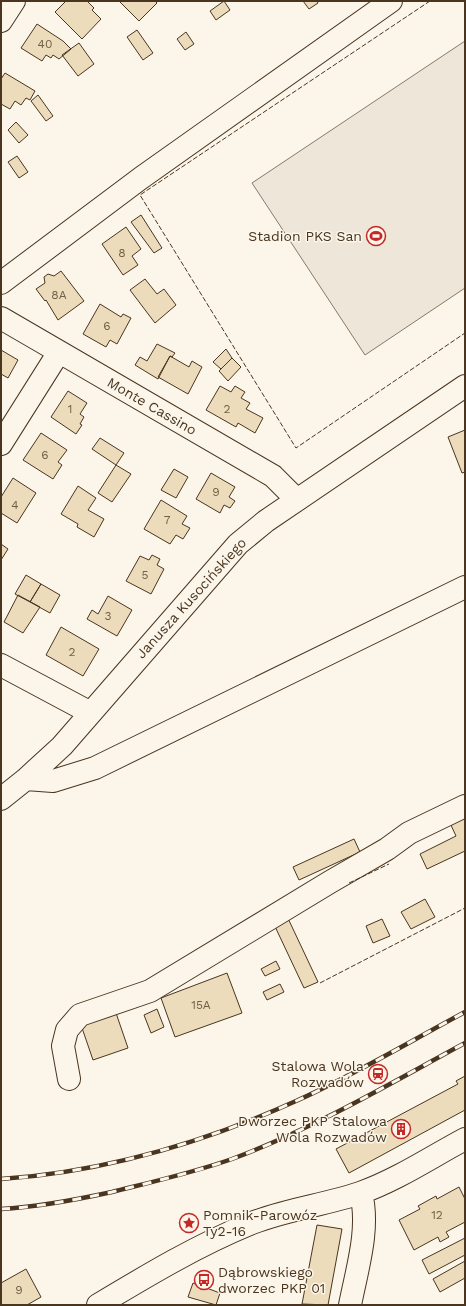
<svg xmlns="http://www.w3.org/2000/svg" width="466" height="1306" font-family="'Work Sans',sans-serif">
  <rect width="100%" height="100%" fill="#fbf6e9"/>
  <path fill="#ede6d9" stroke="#887966" d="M465 41V288L365 355 252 183Z"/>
  <path fill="#ecdcbc" stroke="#4a3520" d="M66 1H87L94 8 92 10 101 19 82 39 55 12Z
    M119 1H155L157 3 139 21Z
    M224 1 230 10 216 20 210 11Z
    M303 1H317L318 3 309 9Z
    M37 24 63 41 71 49 59 59 53 55 51 58 46 55 42 61 21 48Z
    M137 30 153 53 143 60 127 37Z
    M186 32 194 44 185 50 177 39Z
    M79 43 94 64 78 76 62 55Z
    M5 73 35 91 30 100 26 98 21 105 15 101 10 109 1 104V79Z
    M38 95 53 116 46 121 31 101Z
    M16 122 28 135 19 143 8 130Z
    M17 156 28 172 19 178 8 162Z
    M141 215 162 248 154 253 131 222Z
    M126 227 141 249 132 256 138 265 123 275 102 244Z
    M61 271 84 301 58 320 46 300 45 301 36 289 45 283 44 277 48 274 54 276Z
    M145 279 157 294 164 289 176 305 155 323 130 290Z
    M100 304 121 317 123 314 131 318 117 344 110 340 106 347 83 334Z
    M157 344 175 353 172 357 170 356 158 379 135 365 140 357 147 361Z
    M226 349 232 358 221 369 213 362Z
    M1 350 18 360 8 378 1 374Z
    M170 356 189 367 192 361 202 367 188 394 158 377Z
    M232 358 241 367 228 381 219 371Z
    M220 386 231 392 235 386 245 392 241 398 250 403 246 409 263 418 255 433 238 423 236 427 206 410Z
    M68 391 87 403 80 414 84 417 80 424 82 425 76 434 51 417Z
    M465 430V472L462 473 448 437Z
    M41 433 67 450 58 462 62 465 53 479 23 460Z
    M100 438 124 453 116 465 92 449Z
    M116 465 131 474 112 502 98 493Z
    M174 469 188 477 176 498 161 490Z
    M211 473 235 487 229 497 235 501 230 508 224 505 220 513 196 499Z
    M13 478 36 493 17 523 1 513V497Z
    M78 486 96 498 88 510 104 519 94 537 77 527 78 524 61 514Z
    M161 500 187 516 182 524 190 528 183 539 176 535 170 544 144 529Z
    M1 544 8 549 1 560Z
    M152 555 160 559 157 565 164 569 151 594 126 581 140 556 149 560Z
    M26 575 41 584 30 602 15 594Z
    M41 584 60 595 50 613 30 602Z
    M18 595 40 607 23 633 4 622Z
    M108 596 132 610 117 636 87 619 92 610 98 614Z
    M61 627 99 649 83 676 46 655Z
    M465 816V851L427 869 420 854 456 836 450 823Z
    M354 839 360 852 299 880 293 867Z
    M425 899 435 917 411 929 401 912Z
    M285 912 318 982 304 988 271 918Z
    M382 919 390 936 373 943 366 926Z
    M276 961 280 969 265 976 261 969Z
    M227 973 242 1013 175 1037 161 998Z
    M280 984 284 992 267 1000 263 992Z
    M157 1009 164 1027 151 1033 144 1015Z
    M116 1013 128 1048 93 1060 81 1025Z
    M465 1076V1110L349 1173 336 1149 458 1084 456 1081Z
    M459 1187 465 1199V1222L446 1232 449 1237 440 1242 438 1237 414 1250 399 1220 420 1209 418 1206 436 1196 437 1199Z
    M317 1225 342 1229 328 1305 302 1304Z
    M465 1238V1255L429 1274 422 1260Z
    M465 1261V1278L440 1292 433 1279Z
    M26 1269 41 1297 27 1305H1V1283Z
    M193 1283 220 1293 216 1305 188 1297Z"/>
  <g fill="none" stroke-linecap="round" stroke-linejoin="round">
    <defs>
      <path id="minor" d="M1 21 14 1
        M1 283 141 178 391 1
        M1 318 273 476 297 500
        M1 444 59 352
        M1 665 89 712
        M26 779 53 781 95 768 465 587
        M1 799 26 779 62 746 238 544 266 521 465 386
        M69 1079 63 1046 67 1030 80 1015 150 991 330 882 387 849 409 833 465 806
        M98 1305C148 1275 198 1245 252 1223 287 1209 325 1205 360 1193 397 1180 431 1157 465 1139
        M350 1305C357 1269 370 1229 361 1193"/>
    </defs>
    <use href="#minor" stroke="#4a3520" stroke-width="24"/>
    <use href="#minor" stroke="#fbf6e9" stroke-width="22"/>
    <defs>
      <path id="rail" d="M1 1179C103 1172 203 1143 296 1101 354 1075 409 1042 465 1012
        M1 1209C38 1207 75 1200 112 1192 152 1182 192 1173 232 1159 313 1129 389 1084 465 1043"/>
    </defs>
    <use href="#rail" stroke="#4a3520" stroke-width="4.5"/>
    <use href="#rail" stroke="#fbf6e9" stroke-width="3" stroke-dasharray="9" stroke-linecap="butt"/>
    <path stroke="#4a3520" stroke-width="1" stroke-dasharray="5 2" stroke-linecap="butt" d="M430 1 140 195 296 448 465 333
      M349 883 389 864
      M320 983 465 908"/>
  </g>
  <defs>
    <symbol id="stadium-ring" viewBox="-11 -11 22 22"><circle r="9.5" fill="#fbf6e9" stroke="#c62828" stroke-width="1.5"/><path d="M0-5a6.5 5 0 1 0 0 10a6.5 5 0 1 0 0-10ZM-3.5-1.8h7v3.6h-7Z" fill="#c62828"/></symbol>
    <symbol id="station-ring" viewBox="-11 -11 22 22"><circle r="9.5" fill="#fbf6e9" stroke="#c62828" stroke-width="1.5"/><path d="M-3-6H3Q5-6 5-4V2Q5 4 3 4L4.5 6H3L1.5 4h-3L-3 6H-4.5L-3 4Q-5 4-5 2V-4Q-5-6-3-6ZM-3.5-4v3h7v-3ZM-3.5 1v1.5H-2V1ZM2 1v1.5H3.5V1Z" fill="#c62828"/></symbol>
    <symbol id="building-ring" viewBox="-11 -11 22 22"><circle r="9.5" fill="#fbf6e9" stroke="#c62828" stroke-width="1.5"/><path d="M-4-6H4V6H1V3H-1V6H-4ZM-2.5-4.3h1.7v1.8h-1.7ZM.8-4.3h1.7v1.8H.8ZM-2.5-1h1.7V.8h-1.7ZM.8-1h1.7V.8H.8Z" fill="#c62828"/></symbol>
    <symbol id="sight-ring" viewBox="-11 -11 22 22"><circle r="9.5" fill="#fbf6e9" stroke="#c62828" stroke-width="1.5"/><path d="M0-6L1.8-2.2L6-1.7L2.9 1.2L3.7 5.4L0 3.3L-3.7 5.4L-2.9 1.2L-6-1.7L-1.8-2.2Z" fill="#c62828"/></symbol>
    <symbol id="bus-ring" viewBox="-11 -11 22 22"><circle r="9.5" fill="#fbf6e9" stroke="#c62828" stroke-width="1.5"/><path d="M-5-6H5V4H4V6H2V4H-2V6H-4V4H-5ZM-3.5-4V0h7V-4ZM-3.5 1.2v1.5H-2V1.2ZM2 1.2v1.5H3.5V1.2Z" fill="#c62828"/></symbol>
  </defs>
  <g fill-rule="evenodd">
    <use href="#stadium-ring" x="365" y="225" width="22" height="22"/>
    <use href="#station-ring" x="367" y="1063" width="22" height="22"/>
    <use href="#building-ring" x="390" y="1118" width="22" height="22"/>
    <use href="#sight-ring" x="178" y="1212" width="22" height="22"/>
    <use href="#bus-ring" x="193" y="1269" width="22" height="22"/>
  </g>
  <g text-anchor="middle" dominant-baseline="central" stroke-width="3" stroke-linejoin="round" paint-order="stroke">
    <g font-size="12" fill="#725f47">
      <text x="45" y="44">40</text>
      <text x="122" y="253">8</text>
      <text x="59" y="295">8A</text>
      <text x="107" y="326">6</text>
      <text x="70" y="409">1</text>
      <text x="227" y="409">2</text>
      <text x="45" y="455">6</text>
      <text x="216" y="492">9</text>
      <text x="15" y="505">4</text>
      <text x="167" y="520">7</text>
      <text x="145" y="575">5</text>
      <text x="108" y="616">3</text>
      <text x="72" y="652">2</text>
      <text x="201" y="1005">15A</text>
      <text x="437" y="1215">12</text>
      <text x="19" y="1290">9</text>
    </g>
    <g font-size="14" fill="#4a3520" stroke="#fbf6e9" text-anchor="end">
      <text x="362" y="236">Stadion PKS San</text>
      <text x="364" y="1066">Stalowa Wola<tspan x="364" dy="16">Rozwadów</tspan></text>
      <text x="387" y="1121">Dworzec PKP Stalowa<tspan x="387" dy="16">Wola Rozwadów</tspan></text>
      <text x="203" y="1215" text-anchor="start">Pomnik-Parowóz<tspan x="203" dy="16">Ty2-16</tspan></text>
      <text x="218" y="1272" text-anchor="start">Dąbrowskiego<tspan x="218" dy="16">dworzec PKP 01</tspan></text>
    </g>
    <g font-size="14" fill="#4a3520" stroke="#fbf6e9">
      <text transform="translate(152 406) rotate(30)">Monte Cassino</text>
      <text transform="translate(191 598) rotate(-48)">Janusza Kusocińskiego</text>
    </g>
  </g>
  <rect width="466" height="1306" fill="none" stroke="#4a3520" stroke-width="4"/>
</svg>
